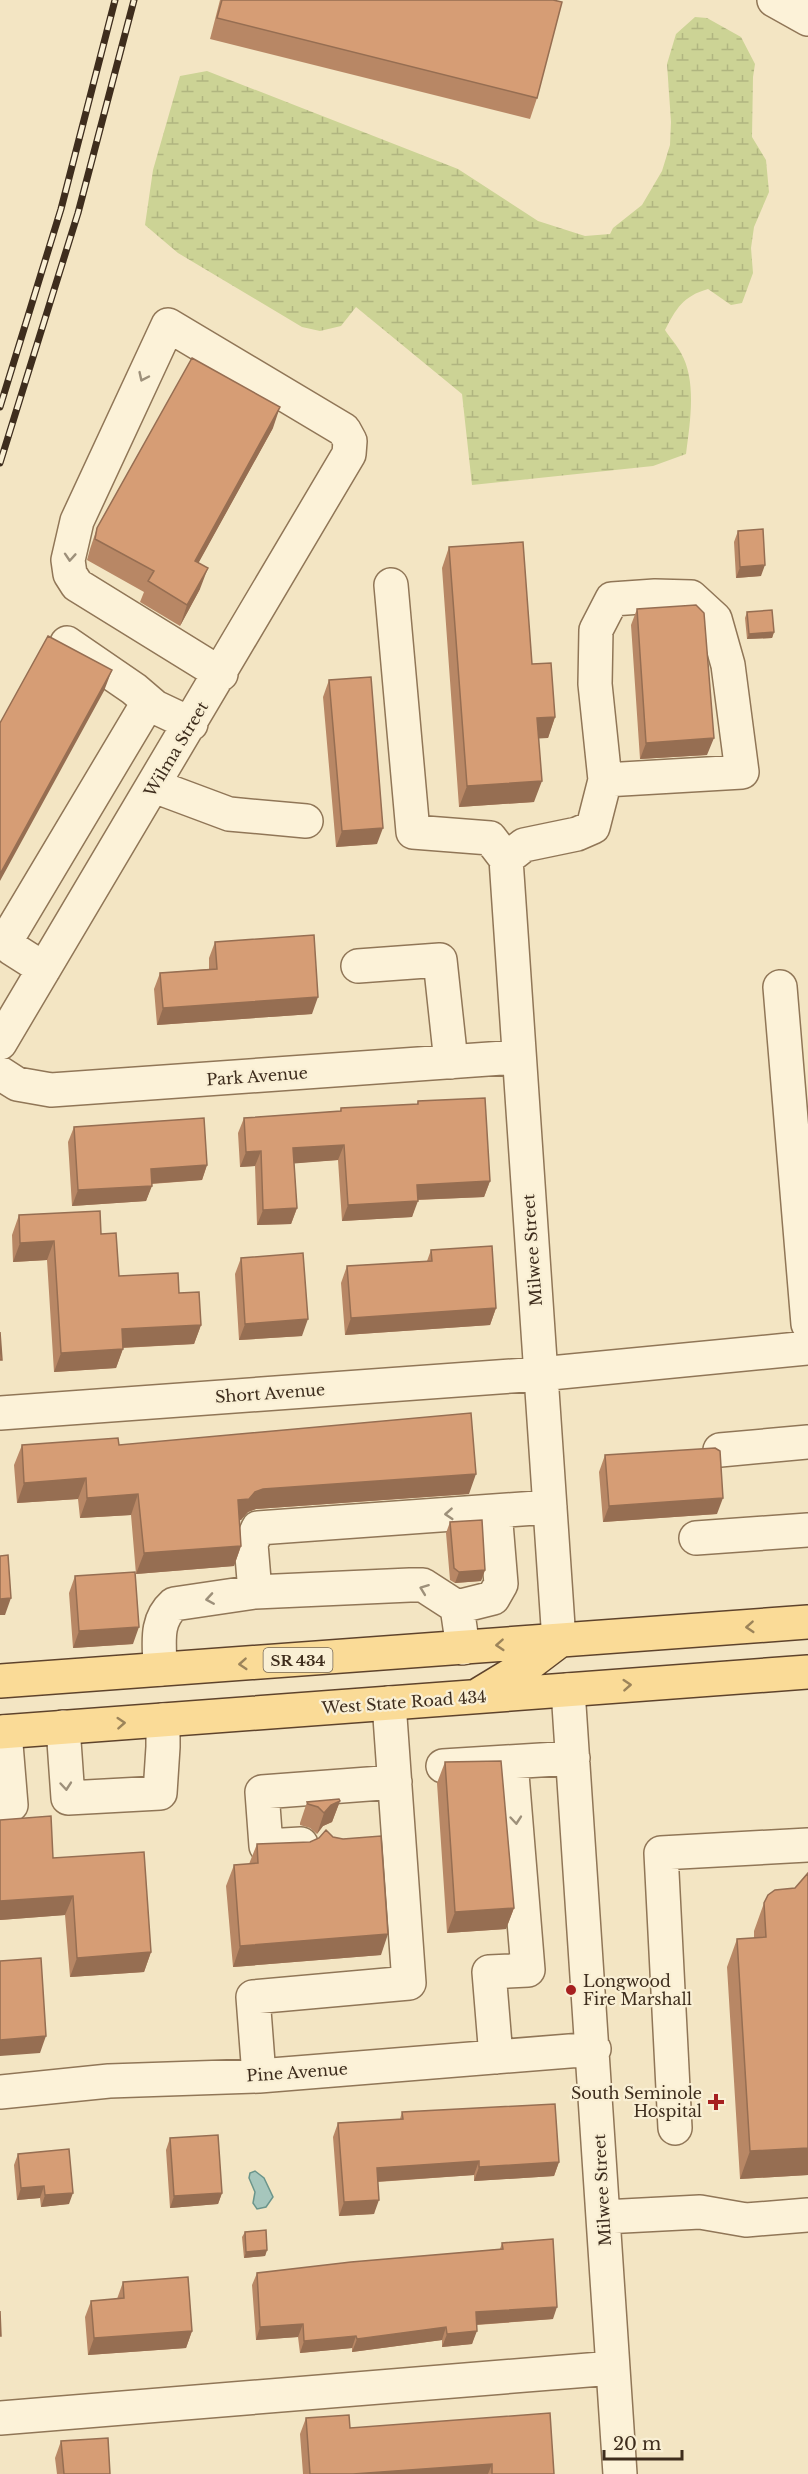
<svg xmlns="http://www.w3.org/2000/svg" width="808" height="2474" font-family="'Libre Baskerville',serif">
  <defs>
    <pattern id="wetland-marsh" width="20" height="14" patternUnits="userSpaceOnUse" patternTransform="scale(1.5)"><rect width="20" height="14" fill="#ccd395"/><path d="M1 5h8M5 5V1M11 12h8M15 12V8" fill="none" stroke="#b0b580"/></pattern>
  </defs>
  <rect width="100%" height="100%" fill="#f3e5c3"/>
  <path fill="url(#wetland-marsh)" d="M695 17 707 18 741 37 755 64 753 77 752 137 766 160 769 192 754 227 751 248 753 273 742 303 731 305 708 289C683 296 676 309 665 330 670 338 677 345 681 353 697 381 690 423 686 454L653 466 472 485 462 394 356 307 341 326 320 331 302 327 178 253 145 225 153 170 180 76 207 71 458 169 538 221 585 236 610 234 613 228 642 205 662 171 670 145 671 122 667 64 676 34Z"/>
  <path fill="#a6c6bc" stroke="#6b958b" stroke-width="1.5" d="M255 2171 264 2178 273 2197 266 2207 257 2209 253 2203 255 2192 249 2178 250 2173Z"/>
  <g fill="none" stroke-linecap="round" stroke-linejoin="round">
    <defs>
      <path id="minor" d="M774 0 808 19
        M391 585 413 832 490 838 506 859
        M67 643 134 689 155 707
        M154 786 229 814 306 821
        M506 859 559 1641
        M506 859 524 845 577 834 593 827 605 780 595 684 596 630 612 599 655 596 691 597 715 619 728 665 742 772 605 780
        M358 966 440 960 451 1062
        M44 969 11 948 7 939 143 711 155 707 191 724
        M780 987 808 1324
        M0 1043 349 454 350 441 344 430 168 325 77 521 68 560 70 574 77 585 221 674
        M0 1073 17 1084 51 1090 518 1057
        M0 1413 540 1374 808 1348
        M720 1450 808 1442
        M696 1538 808 1530
        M255 1592 251 1544 258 1528 550 1507
        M457 1607 493 1598 501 1584 495 1511
        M160 1669C160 1645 154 1622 174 1604L255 1592 410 1585H423L457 1607 463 1648
        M568 1690 620 2474
        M63 1727 68 1798 160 1793 163 1747V1720
        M443 1766 573 1758
        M0 1806 11 1805 5 1732
        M301 1844 266 1846 262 1792 395 1782
        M496 2057 489 1972 528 1970 511 1762
        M259 2076 253 1997 409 1983 389 1703
        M0 2092 109 2081 259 2076 594 2049
        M675 2128 661 1853 808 1845
        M604 2217 700 2212 746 2220 808 2215
        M0 2418 613 2368"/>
      <path id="major" d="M0 1681 808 1622
        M480 1694 526 1666 559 1641
        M0 1732 808 1672"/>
    </defs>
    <use href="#minor" stroke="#907657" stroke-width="36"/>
    <use href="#major" stroke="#5e432c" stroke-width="36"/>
    <use href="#minor" stroke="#fcf2d8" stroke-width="33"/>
    <use href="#major" stroke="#fadb97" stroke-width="33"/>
    <defs>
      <path id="rail" d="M0 407 61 209 115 0
        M0 463 78 213 134 0"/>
    </defs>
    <use href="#rail" stroke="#3e2d1d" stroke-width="7"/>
    <use href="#rail" stroke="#f9efd4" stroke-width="4.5" stroke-dasharray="14" stroke-linecap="butt"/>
  </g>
  <path fill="#b88765" d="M220 0H553L537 98 530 119 210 39Z
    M273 428 198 563 200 589 180 626 140 602 144 592 87 560 90 549 97 528Z
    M738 531 761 576 736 578 734 542Z
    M449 547 532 664 555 717 548 738H538L534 802 459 807 442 568Z
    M637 609 707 755 640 759 631 625Z
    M747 612 774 632 772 638 747 639 745 618Z
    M329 680 377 844 336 847 323 697Z
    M215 942 312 1014 157 1025 154 989 160 973 209 969V958Z
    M418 1101 490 1181 484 1197 417 1200 412 1217 342 1221 338 1160 294 1163 297 1208 291 1224 257 1225 255 1166 240 1167 238 1133 244 1118 340 1111 341 1108 417 1104Z
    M74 1127 207 1165 202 1180 152 1184 146 1201 72 1206 68 1142Z
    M19 1215 101 1234 119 1276 179 1293 201 1325 194 1344 123 1348 116 1368 54 1372 47 1260 13 1262 12 1235Z
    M431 1250 496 1308 490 1325 345 1335 341 1283 347 1266 427 1261Z
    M241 1258 302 1336 239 1340 235 1274Z
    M22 1445H119L469 1494 256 1509 248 1512 241 1520H240L241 1546 234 1566 136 1574 131 1515 80 1518 78 1499 17 1503 14 1465Z
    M605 1455 717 1514 603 1522 599 1472Z
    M450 1522 485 1570 481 1581 455 1583 450 1580 446 1533Z
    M75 1576 133 1644 73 1648 69 1593Z
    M445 1762 514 1908 506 1929 447 1933 437 1783Z
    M340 1801 332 1822 323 1826 317 1834 310 1828 300 1825V1823L307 1802Z
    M0 1820 53 1858 151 1952 144 1972 70 1977 65 1915 0 1920Z
    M257 1844 381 1955 233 1967 226 1886 234 1865 249 1864Z
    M795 1888 808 2175 740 2179 727 1967 737 1939 754 1938V1931L764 1903Z
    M402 2112 559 2162 554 2176 474 2181V2175L378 2182 374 2214 339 2216 333 2137 338 2123 400 2119Z
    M170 2138 222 2193 218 2204 170 2208 166 2150Z
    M18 2154 69 2204 41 2207 40 2198 17 2200 14 2165Z
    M245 2232 267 2250 265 2256 244 2258 242 2237Z
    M502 2243 553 2319 477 2325 472 2344 442 2347V2340L352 2352V2348L300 2353 298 2337 256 2340 252 2285 257 2273 500 2249Z
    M123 2282 192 2331 186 2348 88 2355 85 2317 91 2301 117 2299Z
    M306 2418 350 2428 554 2474H303L300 2434Z
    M61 2441 110 2474H57L55 2458Z"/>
  <path fill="#966e52" d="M280 407 273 428 188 582 195 561Z
    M765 565 761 576 736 578 740 567Z
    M208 568 200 589 180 626 187 605Z
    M774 632 772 638 747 639 749 634Z
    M112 670 104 691 0 881V874Z
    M555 717 548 738 529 739 537 718Z
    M714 738 707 755 640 759 646 743Z
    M542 781 534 802 459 807 467 786Z
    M383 828 377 844 336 847 342 831Z
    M318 997 312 1014 157 1025 163 1008Z
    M344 1145 338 1160 288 1164 293 1148Z
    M261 1151 255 1166 240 1167 246 1152Z
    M207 1165 202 1180 145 1184 151 1169Z
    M490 1181 484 1197 411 1200 417 1185Z
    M152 1186 146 1201 72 1206 78 1190Z
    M418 1201 412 1217 342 1221 348 1205Z
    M297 1208 291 1224 257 1225 263 1210Z
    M54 1241 47 1260 13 1262 20 1243Z
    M496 1308 490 1325 345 1335 351 1318Z
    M308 1319 302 1336 239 1340 245 1324Z
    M201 1325 194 1344 115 1348 122 1329Z
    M123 1349 116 1368 54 1372 61 1353Z
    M476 1474 469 1494 256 1509 248 1512 241 1520 231 1521 238 1500 263 1489Z
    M86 1478 78 1499 17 1503 24 1483Z
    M138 1494 131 1515 80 1518 87 1498Z
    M723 1498 717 1514 603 1522 609 1506Z
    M241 1546 234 1566 136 1574 144 1553Z
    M485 1570 481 1581 455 1583 459 1572Z
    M11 1598 5 1615H0V1599Z
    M139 1627 133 1644 73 1648 79 1631Z
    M340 1801 332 1822 323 1826 317 1834 324 1813 331 1805Z
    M73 1896 65 1915 0 1920V1901Z
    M514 1908 506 1929 447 1933 455 1912Z
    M388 1934 381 1955 233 1967 240 1946Z
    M151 1952 144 1972 70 1977 77 1958Z
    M46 2036 40 2053 0 2056V2040Z
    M808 2148V2175L740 2179 750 2151Z
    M479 2161 474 2175 372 2182 377 2168Z
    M559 2162 554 2176 474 2181 479 2167Z
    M44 2186 40 2198 17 2200 21 2188Z
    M73 2193 69 2204 41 2207 45 2195Z
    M222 2193 218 2204 170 2208 174 2196Z
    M379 2200 374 2214 339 2216 344 2202Z
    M267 2250 265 2256 244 2258 246 2252Z
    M557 2307 553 2319 471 2325 476 2312Z
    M303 2324 298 2337 256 2340 260 2327Z
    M446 2327 442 2340 352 2352 357 2339Z
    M192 2331 186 2348 88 2355 94 2338Z
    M477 2331 472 2344 442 2347 447 2334Z
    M356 2336 352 2348 300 2353 304 2341Z
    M492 2464 488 2474H353Z"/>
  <path fill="#d69d75" stroke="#966e52" stroke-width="1.5" d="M222 0H553L562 2 537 98 217 18Z
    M192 358 280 407 195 561 208 568 187 605 148 581 154 571 95 539 97 528Z
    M763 529 765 565 740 567 738 531Z
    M523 542 532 664 551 663 555 717 537 718 542 781 467 786 449 547Z
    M696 605 704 613 714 738 646 743 637 609Z
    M772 610 774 632 749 634 747 612Z
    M48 636 112 670 0 874V723Z
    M371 677 383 828 342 831 329 680Z
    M314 935 318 997 163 1008 160 973 217 969 215 942Z
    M485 1098 490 1181 417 1185 418 1201 348 1205 344 1145 293 1148 297 1208 263 1210 261 1151 246 1152 244 1118 341 1111V1108L418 1104V1101Z
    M204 1118 207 1165 151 1169 152 1186 78 1190 74 1127Z
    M100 1211 101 1234 116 1233 119 1276 178 1273 179 1293 199 1292 201 1325 122 1329 123 1349 61 1353 54 1241 20 1243 19 1215Z
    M492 1246 496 1308 351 1318 347 1266 432 1261 431 1250Z
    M303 1253 308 1319 245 1324 241 1258Z
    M0 1332 2 1360H0Z
    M471 1413 476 1474 263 1489 255 1492 249 1499 238 1500 241 1546 144 1553 138 1494 87 1498 86 1478 24 1483 22 1445 118 1438 119 1445Z
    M715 1448 720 1451 723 1498 609 1506 605 1455Z
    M482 1520 485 1570 459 1572 454 1568 450 1522Z
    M8 1555 11 1598 0 1599V1556Z
    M135 1572 139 1627 79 1631 75 1576Z
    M501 1761 514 1908 455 1912 445 1762Z
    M339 1799 340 1801 331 1805 324 1813 318 1807 308 1804 307 1802Z
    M51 1816 53 1858 144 1852 151 1952 77 1958 73 1896 0 1901V1820Z
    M326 1830 333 1837 343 1839 381 1836 388 1934 240 1946 234 1865 258 1863 257 1844 310 1842 319 1838Z
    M808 1873V2148L750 2151 737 1939 766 1937 764 1903 768 1895 775 1890 795 1888Z
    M41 1958 46 2036 0 2040V1961Z
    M555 2104 559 2162 479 2167V2161L377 2168 379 2200 344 2202 338 2123 403 2119 402 2112Z
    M218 2135 222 2193 174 2196 170 2138Z
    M69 2149 73 2193 45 2195 44 2186 21 2188 18 2154Z
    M266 2230 267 2250 246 2252 245 2232Z
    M553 2239 557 2307 476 2312 477 2331 447 2334 446 2327 357 2339 356 2336 304 2341 303 2324 260 2327 257 2273 351 2262 503 2249 502 2243Z
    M188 2277 192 2331 94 2338 91 2301 124 2298 123 2282Z
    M0 2311 1 2336H0Z
    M550 2413 554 2474H492V2464L353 2474H310L306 2418 349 2415 350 2428Z
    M108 2438 110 2474H64L61 2441Z"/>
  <defs><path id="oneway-chevron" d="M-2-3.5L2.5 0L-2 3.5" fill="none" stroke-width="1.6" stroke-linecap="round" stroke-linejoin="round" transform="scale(1.5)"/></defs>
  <g stroke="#9d907a">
    <use href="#oneway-chevron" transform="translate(143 377) rotate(115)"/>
    <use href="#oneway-chevron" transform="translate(70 557) rotate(94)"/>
    <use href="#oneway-chevron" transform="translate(449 1514) rotate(176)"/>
    <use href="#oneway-chevron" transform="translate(424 1589) rotate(-159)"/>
    <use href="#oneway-chevron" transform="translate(210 1599) rotate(171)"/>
    <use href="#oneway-chevron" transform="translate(66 1786) rotate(85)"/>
    <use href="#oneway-chevron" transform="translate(516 1820) rotate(85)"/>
  </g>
  <g stroke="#9c845a">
    <use href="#oneway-chevron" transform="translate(750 1627) rotate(176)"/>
    <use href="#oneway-chevron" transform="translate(500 1645) rotate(176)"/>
    <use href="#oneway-chevron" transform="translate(243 1664) rotate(176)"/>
    <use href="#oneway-chevron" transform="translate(627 1685) rotate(-4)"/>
    <use href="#oneway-chevron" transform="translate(121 1723) rotate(-4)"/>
  </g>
  <g fill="#a62020" stroke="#f9efd4" stroke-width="2">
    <circle cx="571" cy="1990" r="6"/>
    <path d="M713 2093h6v6h6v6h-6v6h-6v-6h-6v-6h6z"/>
  </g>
  <g text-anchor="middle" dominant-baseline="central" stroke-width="4.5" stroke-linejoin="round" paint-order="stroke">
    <rect fill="#f9efd4" stroke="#766754" stroke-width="1.5" x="263.5" y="1648" width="69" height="24" rx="4.5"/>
    <g font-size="15" font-weight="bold" fill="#3e2d1d">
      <text x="298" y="1660">SR 434</text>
    </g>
    <g font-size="16" fill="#3e2d1d" stroke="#f9efd4">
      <text transform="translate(176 749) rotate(-59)">Wilma Street</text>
      <text transform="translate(257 1076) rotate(-4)">Park Avenue</text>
      <text transform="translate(532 1250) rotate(-94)">Milwee Street</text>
      <text transform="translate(270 1393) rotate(-4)">Short Avenue</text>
      <text transform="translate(404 1702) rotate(-4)">West State Road 434</text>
      <text transform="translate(297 2072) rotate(-4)">Pine Avenue</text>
      <text transform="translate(602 2190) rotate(-93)">Milwee Street</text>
    </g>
    <g font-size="16" fill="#3e2d1d" stroke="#f9efd4" text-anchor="start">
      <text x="583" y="1981">Longwood<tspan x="583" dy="18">Fire Marshall</tspan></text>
      <text x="702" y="2093" text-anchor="end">South Seminole<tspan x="702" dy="18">Hospital</tspan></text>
    </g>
  </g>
  <path d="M604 2450v9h78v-9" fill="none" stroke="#3e2d1d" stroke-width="3"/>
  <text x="613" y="2450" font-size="18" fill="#3e2d1d" stroke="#f9efd4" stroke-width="4.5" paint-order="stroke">20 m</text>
</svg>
